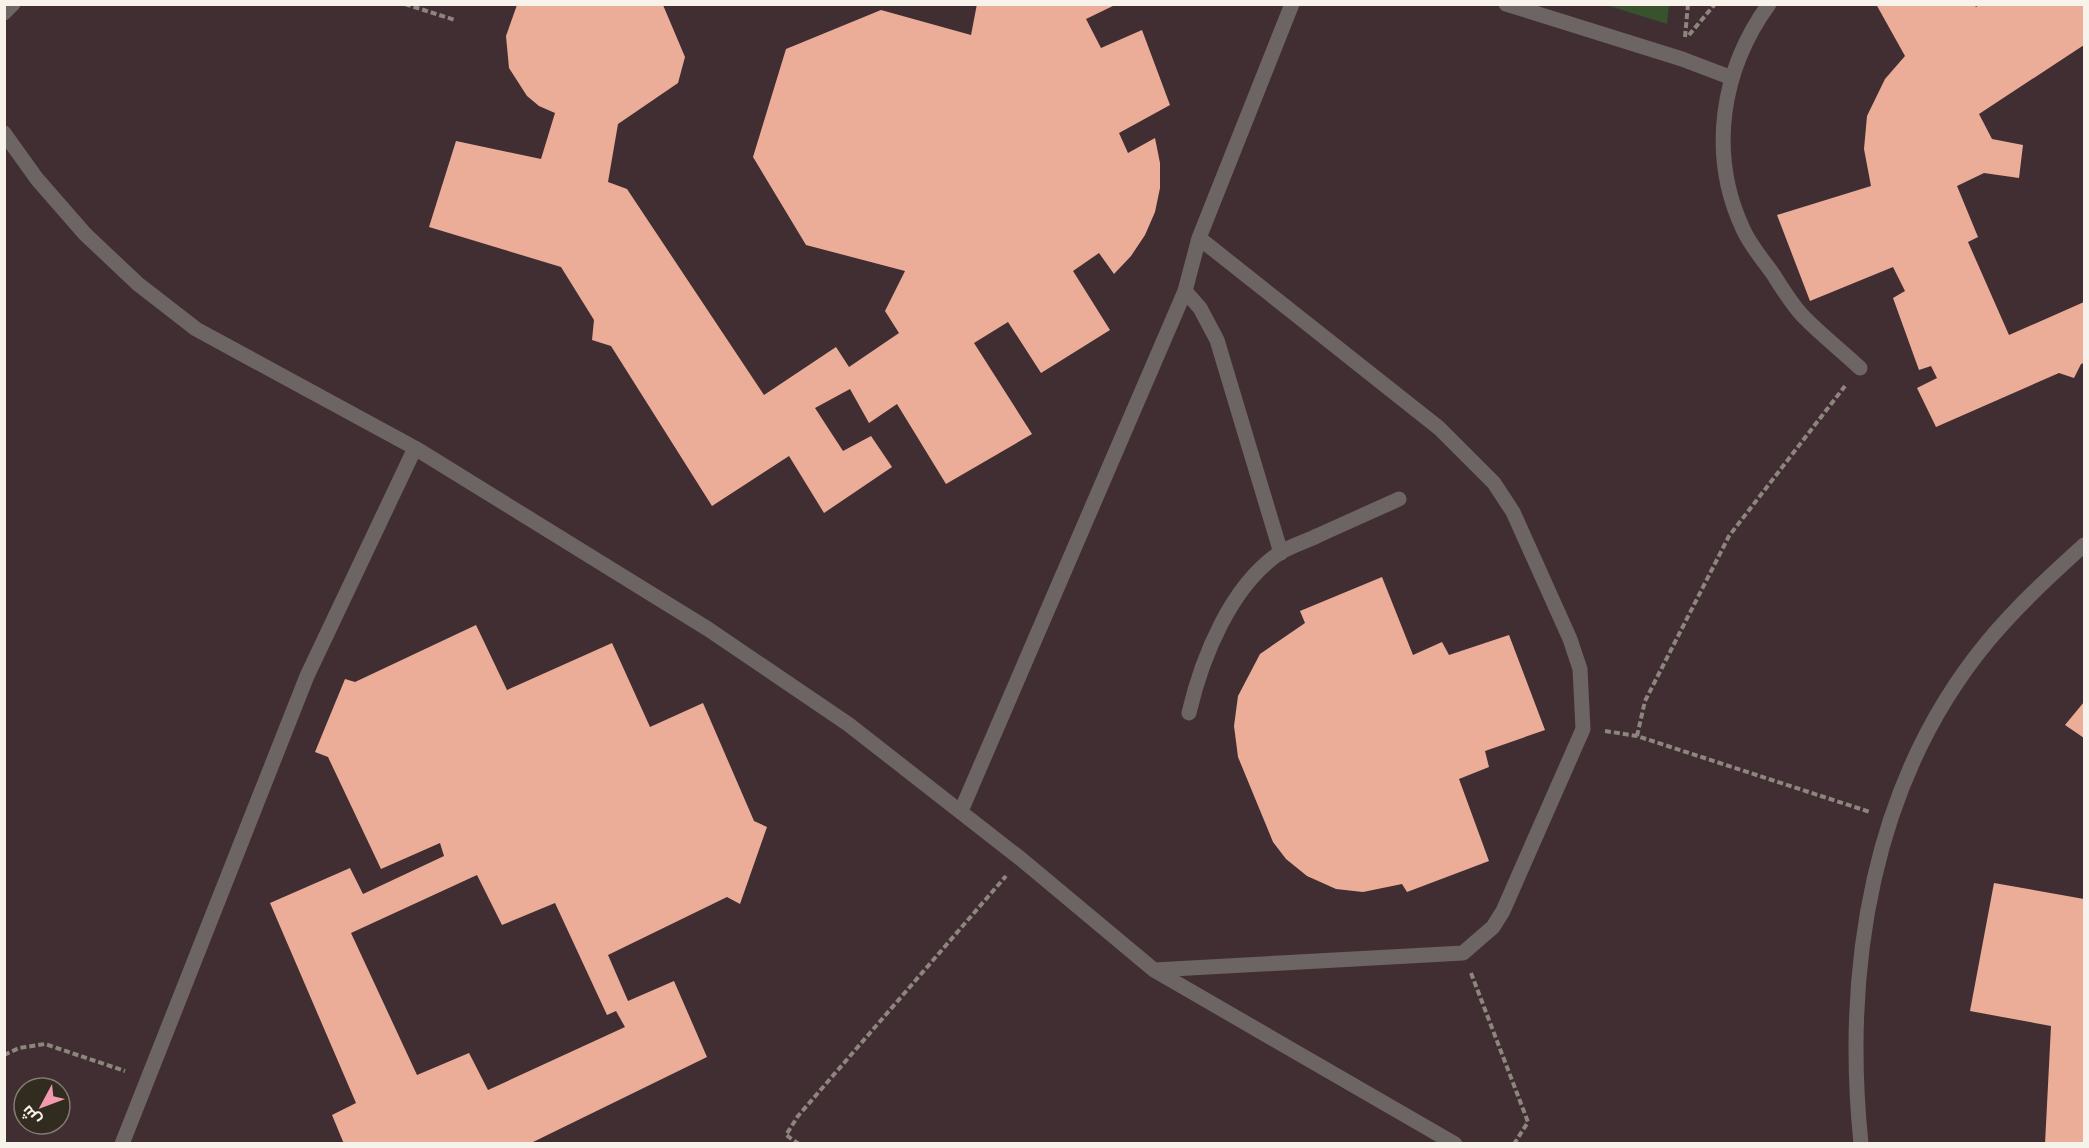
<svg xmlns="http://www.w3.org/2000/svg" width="2089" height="1148" font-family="Montserrat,Cairo,sans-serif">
  <rect width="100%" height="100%" fill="#322b1f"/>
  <path fill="#412e33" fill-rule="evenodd" d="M5 5H2084V1143L5 1144ZM24 1088H60V1124H24Z"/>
  <path fill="#37522c" d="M1606 5H1669L1667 24Z"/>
  <path fill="#ebad98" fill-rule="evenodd" d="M977 4H1117L1086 19 1101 48 1142 30 1170 105 1119 133 1128 153 1155 138 1160 163V188L1155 212 1145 235 1131 256 1114 274 1099 253 1073 271 1110 330 1041 373 1008 322 974 343 1032 434 946 484 897 404 869 423 850 389 815 408 843 451 871 436 892 467 824 513 789 456 712 506 611 346 592 340 594 320 561 267 429 227 456 141 541 159 555 113 539 106 527 96 509 68 506 36 517 5H663L685 57 678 83 618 124 608 182 627 189 764 395 836 347 849 367 899 333 885 311 905 271 806 245 753 157 786 49 881 10 971 35Z
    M1876 4H1974L1976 7 1980 4H2084V45L1979 114 1992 139 2023 145 2019 178 1984 173 1957 186 1978 237 1968 242 2009 335 2084 302V363L2081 364 2074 378 2059 373 1936 427 1917 388 1937 378 1931 366 1919 370 1893 298 1905 291 1893 267 1810 301 1777 215 1871 186 1864 149 1867 116 1885 79 1905 56Z
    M1382 577 1413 655 1442 642 1449 655 1509 635 1545 730 1485 751 1489 767 1459 779 1489 861 1407 892 1402 884 1363 892 1336 889 1307 876 1286 859 1273 842 1238 757 1234 726 1238 696 1260 654 1305 623 1300 611Z
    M476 625 507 690 612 643 650 727 703 703 754 821 767 827 740 904 727 897 608 955 628 1001 674 981 707 1057 529 1144H344L332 1115 356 1103 270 903 350 868 363 894 444 856 440 843 381 869 328 757 315 752 345 679 355 682ZM477 875 502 925 555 903 607 1015 616 1011 625 1027 488 1090 469 1053 417 1075 351 933Z
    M2084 702V738L2065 725Z
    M1994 883 2084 899V1144H2045L2051 1026 1970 1011Z"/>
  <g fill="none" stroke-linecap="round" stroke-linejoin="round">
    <path stroke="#8c867c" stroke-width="4" stroke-dasharray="6 3" stroke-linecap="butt" d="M405 4 455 20
      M1689 35 1715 4
      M1685 37 1688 4
      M1605 731 1637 736 1870 812
      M1637 736 1645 701 1729 536 1845 386
      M1471 973 1528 1122 1514 1144
      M4 1055 19 1048 45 1044 125 1071
      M799 1144 786 1135 798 1116 1006 876"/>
    <path stroke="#6d6464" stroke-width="15" d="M1506 4 1682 59 1732 78
      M1769 4C1721 70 1708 154 1743 229 1750 245 1763 260 1773 274 1782 288 1791 303 1802 315 1820 334 1841 350 1860 368
      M4 13 13 4
      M4 133 37 179 85 234 138 284 196 329 415 448 708 629 848 724 1021 859 1154 970 1455 1144
      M1185 291 1200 308 1217 340 1281 553
      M1189 713C1202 657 1231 585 1281 552 1293 545 1307 541 1319 535 1346 523 1372 511 1399 499
      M961 811 1185 291 1199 238 1292 4
      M1154 970 1463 953 1493 927 1503 911 1583 729 1580 669 1570 639 1513 512 1494 483 1439 428 1199 238
      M122 1144 307 676 415 448
      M1861 1144C1843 967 1872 781 1988 641 2017 606 2051 575 2084 545"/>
  </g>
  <rect width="2089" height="1148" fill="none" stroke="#f7f2ea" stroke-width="12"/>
  <g transform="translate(42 1106) rotate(229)"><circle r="28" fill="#322b1f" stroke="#817b70" stroke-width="1.5"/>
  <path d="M0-4.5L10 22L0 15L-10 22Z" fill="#f29aaf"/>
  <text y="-9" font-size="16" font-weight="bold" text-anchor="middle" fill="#f7f2ea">ش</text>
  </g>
</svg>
